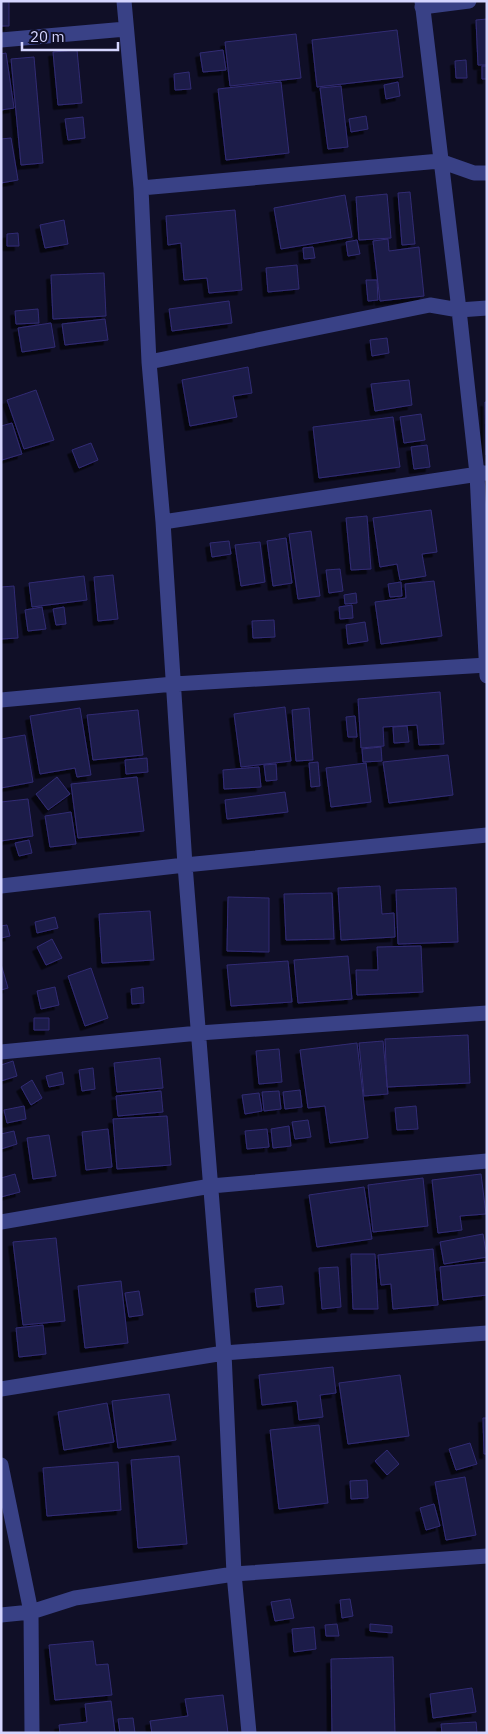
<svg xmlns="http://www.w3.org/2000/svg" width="488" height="1734" font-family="'IBM Plex Sans',sans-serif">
  <defs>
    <filter id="shadow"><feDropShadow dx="-4.5" dy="4.5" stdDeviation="0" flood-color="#0009"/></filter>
  </defs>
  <rect width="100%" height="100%" fill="#100f27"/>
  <path fill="#1e1b48" stroke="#312c74" filter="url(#shadow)" d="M1 1H9V26H1Z
    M487 19V65H478L476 20Z
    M397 30 403 77 317 87 312 40Z
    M296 34 301 78 230 86 225 42Z
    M77 50 82 103 58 105 53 52Z
    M223 50 226 70 203 72 200 53Z
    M6 53 14 108 1 110V54Z
    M34 57 43 163 21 165 11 59Z
    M466 60 467 78H456L455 61Z
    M482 66H487V79H482Z
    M189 72 191 89 175 90 174 74Z
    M281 82 289 153 226 160 218 89Z
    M398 82 400 96 386 99 384 85Z
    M341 86 348 147 328 149 320 88Z
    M366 116 368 129 351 132 349 119Z
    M83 117 85 138 68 140 65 119Z
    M11 138 18 180 1 183V139Z
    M410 192 415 244 402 245 398 193Z
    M387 194 391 238 359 240 356 197Z
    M345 195 352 237 281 249 274 208Z
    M235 210 242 290 209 293 207 278 184 280 181 243 168 245 166 216Z
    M64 220 68 244 45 248 40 225Z
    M18 233 19 246H7V234Z
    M388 239 389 251 419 247 424 296 380 301 373 241Z
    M357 240 360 254 348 256 346 242Z
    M313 247 315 258 304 259 303 248Z
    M297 265 299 289 268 292 266 268Z
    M104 273 106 316 53 319 51 275Z
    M366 280H377L378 300 368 301Z
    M229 301 232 323 172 331 169 309Z
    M38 309 39 323 16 324 15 311Z
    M105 319 108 340 65 345 62 324Z
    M51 323 55 347 22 352 18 328Z
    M387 338 389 353 372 356 370 340Z
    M248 367 252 393 233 396 237 417 190 426 182 380Z
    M409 380 412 405 375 411 371 384Z
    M36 390 54 440 24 449 7 400Z
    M485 402H487V455H486Z
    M421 414 425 440 404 443 400 417Z
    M393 417 400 467 319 478 313 427Z
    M12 423 22 454 2 460 1 426Z
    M91 443 98 460 79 468 72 450Z
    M427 445 430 467 414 469 411 447Z
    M431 510 437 552 422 554 426 576 400 580 397 564 380 567 373 518Z
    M367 516 371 569 351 570 346 518Z
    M311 531 320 596 298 599 289 534Z
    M286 538 292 583 273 586 267 541Z
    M229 541 231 554 212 557 210 543Z
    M260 542 265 582 241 586 235 545Z
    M340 569 343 591 329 593 326 570Z
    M113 575 118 619 98 621 94 577Z
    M84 576 87 600 32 607 29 583Z
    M434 581 442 636 381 644 375 602 406 598 405 584Z
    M401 582 402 596 390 597 388 584Z
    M14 586 18 638 1 639V587Z
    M356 593 357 603 345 604 344 595Z
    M352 605 353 618 340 619 339 607Z
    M42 607 46 629 28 631 25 610Z
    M64 607 66 624 56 625 53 609Z
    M274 620 275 637 253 638 252 621Z
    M365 622 368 641 348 644 346 625Z
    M440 692 444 744 419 745 417 725 383 727 384 746 361 748 358 699Z
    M285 707 291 761 241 767 234 714Z
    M80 708 91 775 77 777 75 768 40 774 30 716Z
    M309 708 313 760 296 761 292 710Z
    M138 710 143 755 93 760 87 715Z
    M355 716 357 737H348L346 717Z
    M407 726 409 742 394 743 393 727Z
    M25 735 33 782 1 788V739Z
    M381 747 382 761 363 762 362 749Z
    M448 755 453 795 389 803 383 762Z
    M147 758 148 772 126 774 125 760Z
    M318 762 320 786 311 787 309 763Z
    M366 763 371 802 331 807 326 768Z
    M276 764 277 780 266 781 264 765Z
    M259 767 261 787 224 789 223 770Z
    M57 777 70 794 48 810 36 794Z
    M137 777 144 831 78 838 71 784Z
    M285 792 288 812 227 819 225 800Z
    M28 799 33 836 1 841V802Z
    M71 812 76 844 50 847 45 816Z
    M29 840 32 853 19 856 15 843Z
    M380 886 382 914 394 913 395 937 341 940 338 888Z
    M456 888 458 942 398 944 396 890Z
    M332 893 334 939 286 940 284 894Z
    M228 897 269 898V952L227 951Z
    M150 911 154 960 102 963 99 914Z
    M55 917 58 928 37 933 35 922Z
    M7 925 10 936 1 938V926Z
    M52 939 62 958 46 965 37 947Z
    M421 946 423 992 357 995 356 970H378L377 947Z
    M348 956 352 999 298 1003 294 960Z
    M288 961 292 1002 231 1006 227 965Z
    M1 964 8 988 1 990Z
    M91 968 108 1018 85 1026 68 976Z
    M55 987 59 1005 41 1009 37 991Z
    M143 987 144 1003 132 1004 131 989Z
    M34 1018H49V1030H34Z
    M468 1035 470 1083 387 1087 385 1039Z
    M383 1041 388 1094 364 1096 359 1043Z
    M357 1043 368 1138 330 1143 325 1106 308 1108 300 1050Z
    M279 1049 282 1082 259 1084 256 1051Z
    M160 1058 163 1088 117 1092 114 1063Z
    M13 1061 17 1076 1 1081V1065Z
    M93 1068 95 1089 82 1091 79 1070Z
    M62 1072 64 1084 49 1087 46 1076Z
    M32 1080 42 1098 31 1105 21 1087Z
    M300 1090 302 1107 285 1109 283 1092Z
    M161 1091 163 1112 118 1116 116 1096Z
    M279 1091 281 1109 264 1111 262 1092Z
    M259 1093 262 1111 245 1114 242 1095Z
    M24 1106 26 1119 7 1123 4 1110Z
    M416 1106 418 1129 397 1130 395 1108Z
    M167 1116 171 1165 117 1169 113 1119Z
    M308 1120 311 1137 295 1139 292 1122Z
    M289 1126 291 1146 273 1148 271 1129Z
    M108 1129 112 1167 86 1170 82 1132Z
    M267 1129 269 1147 247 1149 245 1131Z
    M14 1131 17 1144 1 1149V1134Z
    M49 1135 56 1176 33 1179 27 1138Z
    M15 1174 20 1192 1 1197V1178Z
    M481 1174 486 1214 460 1216 462 1230 438 1233 432 1180Z
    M423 1178 428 1226 373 1232 368 1185Z
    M364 1187 372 1239 317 1247 309 1195Z
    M483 1234 487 1257 444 1264 440 1242Z
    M56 1238 65 1321 23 1325 13 1242Z
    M433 1249 438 1305 393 1309 391 1284 381 1285 378 1255Z
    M351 1254H375L378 1309H353Z
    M487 1262V1295L443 1300 440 1267Z
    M338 1267 341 1307 322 1309 319 1268Z
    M121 1281 128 1343 85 1348 78 1286Z
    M282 1286 284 1304 257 1307 255 1289Z
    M139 1291 143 1315 129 1317 125 1293Z
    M43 1325 46 1354 19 1357 16 1328Z
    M333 1367 336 1393 320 1395 323 1417 299 1420 297 1401 262 1405 259 1375Z
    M400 1375 409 1436 348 1444 339 1383Z
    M169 1394 176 1440 118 1448 112 1401Z
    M107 1403 114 1442 64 1450 58 1412Z
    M483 1418H487V1454H484Z
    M319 1425 328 1503 279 1509 270 1430Z
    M470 1443 477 1464 456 1470 449 1449Z
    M387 1450 399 1464 387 1475 375 1461Z
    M179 1456 187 1544 138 1548 131 1460Z
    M118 1462 121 1510 47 1516 43 1468Z
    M465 1477 476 1535 446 1540 435 1482Z
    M367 1480 368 1498 351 1499 350 1481Z
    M434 1504 440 1526 426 1530 420 1508Z
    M290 1599 294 1618 275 1621 271 1602Z
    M350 1599 353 1616 342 1618 340 1600Z
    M337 1624 339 1636H326L325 1625Z
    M370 1624 392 1626V1633L370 1631Z
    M314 1627 316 1649 294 1652 292 1629Z
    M93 1641 96 1665 108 1664 112 1695 55 1700 49 1645Z
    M393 1657 395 1733H332L331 1659Z
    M472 1688 476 1712 433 1718 430 1694Z
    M223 1695 228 1733H152L150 1721 188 1716 185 1699Z
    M111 1701 115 1733H60L59 1725 87 1722 85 1704Z
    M133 1718 135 1733H120L118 1719Z
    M476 1722 477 1733H442L441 1724Z"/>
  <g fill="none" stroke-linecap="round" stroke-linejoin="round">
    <path stroke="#394186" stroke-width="15" d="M124 1 141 188 149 362 163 522 185 865 224 1353 234 1574 249 1733
      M422 1 459 310 477 474 487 676
      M422 7 469 1
      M1 40 126 29
      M141 188 440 161 474 173H487
      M149 362 430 305 459 310 487 308
      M163 522 485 473
      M1 700 174 684 487 665
      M1 886 185 865 487 835
      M1 1052 199 1033 487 1013
      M1 1222 211 1186 487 1161
      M1 1389 224 1353 487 1333
      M1 1465 31 1612 32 1733
      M1 1615 31 1612 75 1598 234 1574 487 1556"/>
  </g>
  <rect width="488" height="1734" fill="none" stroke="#d5d5ff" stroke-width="5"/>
  <path d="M22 42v8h96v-8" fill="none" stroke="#d5d5ff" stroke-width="2.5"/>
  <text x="30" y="42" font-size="15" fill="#d5d5ff" stroke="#100f27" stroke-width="4" paint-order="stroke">20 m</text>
</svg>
